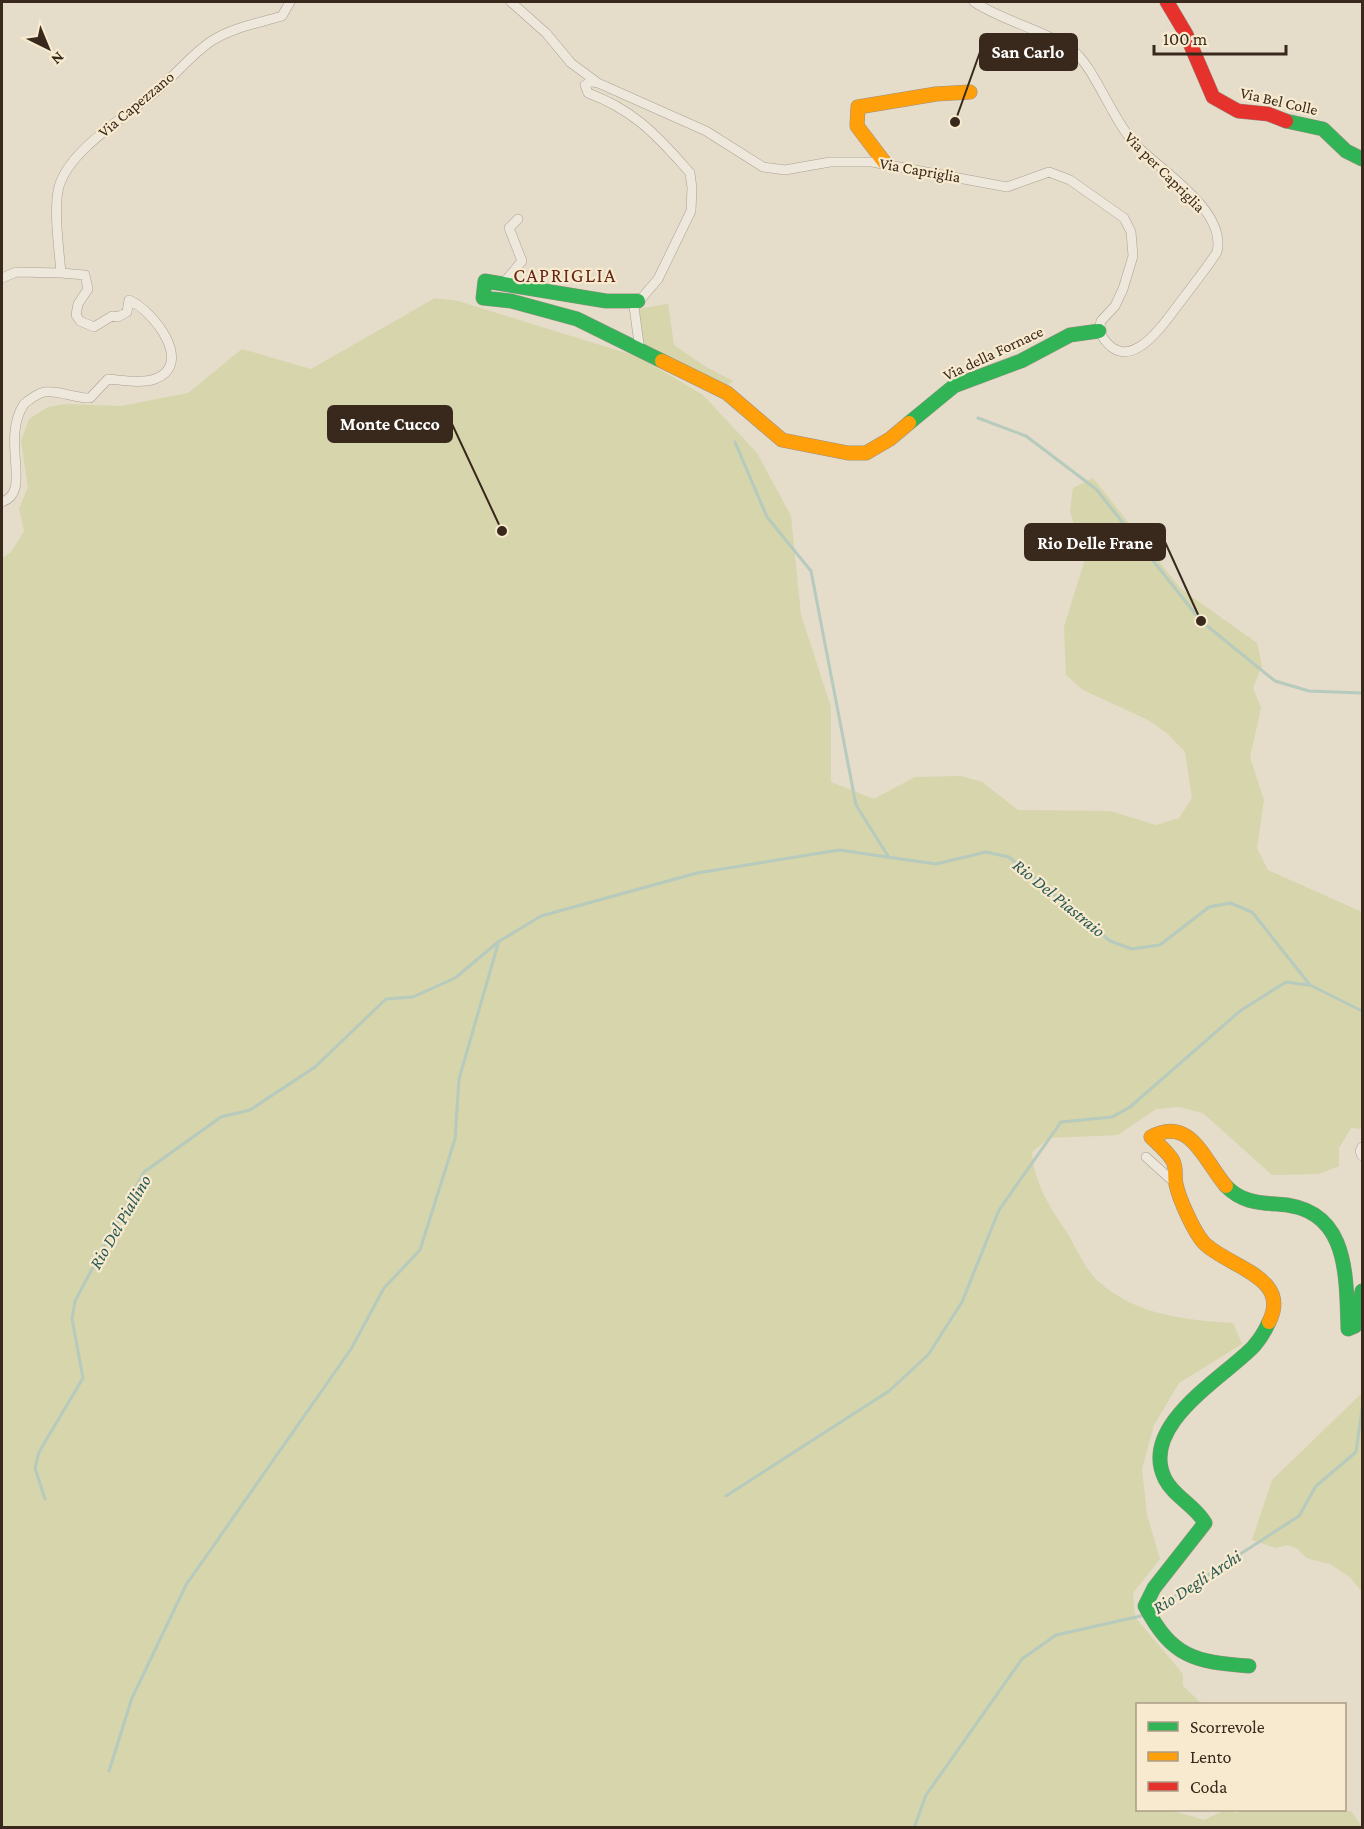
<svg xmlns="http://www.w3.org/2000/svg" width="1364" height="1829" font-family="'Crimson Pro',serif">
  <rect width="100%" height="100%" fill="#e5dcca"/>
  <path fill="#d6d5ab" d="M435 298 458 301 639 357 703 395 757 453 791 516 801 615 831 707V782L874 799 915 777 961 776 982 782 1018 810 1110 811 1156 825 1179 818 1192 798 1185 752 1168 734 1148 720 1083 690 1066 675 1064 627 1085 559 1070 511 1073 488 1093 478 1181 589 1257 643 1262 666 1253 688 1261 708 1250 757 1264 800 1257 848 1268 870 1362 912V1129L1351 1128 1339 1148V1166L1318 1174 1272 1175 1203 1113 1179 1107 1156 1109 1118 1135 1050 1138 1032 1152C1035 1185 1048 1204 1066 1231 1076 1247 1085 1270 1099 1282 1136 1315 1185 1320 1233 1323L1242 1344 1179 1383 1154 1425 1142 1469 1147 1515 1160 1559 1133 1593 1135 1617 1183 1674V1686L1202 1704H1138V1810H1170L1204 1820 1225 1810 1236 1813 1241 1810 1351 1811 1362 1827H2V558L11 552 24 531 19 509 28 487 21 441 29 419 48 407 66 404 121 406 188 393 242 349 311 369Z
    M668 304 674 345 706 367 733 381 722 389 645 350 636 309Z
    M1362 1393V1592L1350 1577 1330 1564 1306 1558 1298 1549 1287 1545 1275 1548 1252 1540 1272 1480Z"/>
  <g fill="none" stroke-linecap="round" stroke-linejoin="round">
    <path stroke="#b6cabd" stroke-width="3" d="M978 418 1026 436 1096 489 1201 621 1275 681 1309 691 1362 693
      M735 442 767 517 811 571 856 805 888 856
      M726 1496 889 1391 928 1355 962 1302 999 1210 1061 1122 1112 1117 1130 1107 1240 1011 1286 982 1308 985
      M45 1499 35 1468 39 1452 83 1378 72 1319 75 1301 144 1172 221 1117 250 1110 315 1067 386 999 413 997 455 978 498 942 541 916 697 873 839 850 936 864 986 852 1009 857 1110 941 1132 949 1160 945 1209 907 1230 903 1252 912 1310 985 1362 1011
      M1154 1610 1299 1516 1316 1486 1356 1452 1362 1409
      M109 1771 132 1698 186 1585 351 1349 384 1288 420 1250 455 1139 459 1079 498 944
      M914 1828 926 1795 1022 1659 1056 1635 1145 1615"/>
    <defs>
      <path id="street" d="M511 2 546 33 571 63 598 83 706 131 763 167 785 170 830 162H872L1007 187 1049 172 1070 180 1124 218 1131 232 1133 256 1123 289 1115 306 1101 321 1099 331C1126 382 1162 326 1181 301 1193 285 1206 269 1217 252 1227 210 1160 170 1135 144 1113 121 1093 64 1072 50 1042 29 1005 22 974 2
        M596 83 592 81 585 85 588 93C631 109 654 132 684 166L690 173 692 188 691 211 658 279 634 307 640 351
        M2 278 16 272 61 273C59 249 54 214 58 191 65 150 134 112 162 86 179 71 194 52 213 40 234 27 259 23 282 16L290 2
        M502 285 522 261 509 228 518 219
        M2 502C33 492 0 440 24 404 30 399 37 394 44 392 59 390 74 398 90 398L108 379C121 380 142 384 155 379 195 364 153 310 129 300L127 312 118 317 112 316 94 327 80 321 76 315 78 304 88 289 85 275 61 273
        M1362 1147 1360 1151 1362 1156
        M1146 1157 1176 1184"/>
      <path id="fast" d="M1286 121 1323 129 1346 151 1362 159
        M638 301H606L485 281 483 298 511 301 577 319 662 361
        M909 423 954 386 1021 361 1070 335 1099 331
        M1226 1186C1240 1201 1257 1203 1276 1204 1349 1207 1346 1273 1348 1329L1355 1326 1362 1291
        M1249 1666C1194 1662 1172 1657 1145 1606L1154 1588 1205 1523C1195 1505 1174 1497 1165 1479 1138 1425 1225 1377 1254 1346 1260 1339 1265 1331 1269 1322"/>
      <path id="slow" d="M885 163 857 126 858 107 936 94 970 92
        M662 361 727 393 782 440 848 453H866L890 439 909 423
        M1226 1186C1204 1161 1191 1115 1151 1137 1158 1144 1168 1152 1173 1161 1177 1169 1174 1176 1176 1184 1179 1199 1194 1232 1204 1243 1228 1267 1292 1277 1269 1322"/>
      <path id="jam" d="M1167 2 1186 34 1213 97 1238 111 1268 114 1286 121"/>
    </defs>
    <use href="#street" stroke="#aaa194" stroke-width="10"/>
    <use href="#fast" stroke="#9a9084" stroke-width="15"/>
    <use href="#slow" stroke="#9a9084" stroke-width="15"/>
    <use href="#jam" stroke="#9a9084" stroke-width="15"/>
    <use href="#street" stroke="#ede7dc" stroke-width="9"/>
    <use href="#fast" stroke="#30b455" stroke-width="14"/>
    <use href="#slow" stroke="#ff9f0a" stroke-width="14"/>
    <use href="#jam" stroke="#e5322d" stroke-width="14"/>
  </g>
  <g text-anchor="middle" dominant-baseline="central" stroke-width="4.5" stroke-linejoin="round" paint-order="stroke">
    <g font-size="16" fill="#39281c" stroke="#f7eacf">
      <text transform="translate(1279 101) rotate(13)">Via Bel Colle</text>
      <text transform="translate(136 104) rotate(-40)">Via Capezzano</text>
      <text transform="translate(920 170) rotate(10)">Via Capriglia</text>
      <text transform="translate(1165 172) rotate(45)">Via per Capriglia</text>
      <text transform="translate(993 353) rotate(-25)">Via della Fornace</text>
    </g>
    <g font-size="18" font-style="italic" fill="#2a5954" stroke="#f7eacf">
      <text transform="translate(1059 898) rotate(39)">Rio Del Piastraio</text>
      <text transform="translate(120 1222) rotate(-60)">Rio Del Piallino</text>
      <text transform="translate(1197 1582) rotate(-33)">Rio Degli Archi</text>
    </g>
    <g font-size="20" letter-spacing="1.5" fill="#682618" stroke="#f7eacf">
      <text x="565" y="275">CAPRIGLIA</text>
    </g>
  </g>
  <path fill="none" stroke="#39281c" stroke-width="2" d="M955 122L980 52M502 531L452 424M1201 621L1165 542"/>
  <g fill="#39281c" stroke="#f7eacf" stroke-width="2">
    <circle cx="955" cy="122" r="6"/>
    <circle cx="502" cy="531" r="6"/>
    <circle cx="1201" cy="621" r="6"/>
  </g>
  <g fill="#39281c" stroke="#39281c" stroke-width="2">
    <rect x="980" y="34" width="97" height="36" rx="6"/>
    <rect x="328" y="406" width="124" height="36" rx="6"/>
    <rect x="1025" y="524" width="140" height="36" rx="6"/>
  </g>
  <g font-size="18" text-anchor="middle" font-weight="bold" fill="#fff">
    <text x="1028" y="58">San Carlo</text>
    <text x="390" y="430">Monte Cucco</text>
    <text x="1095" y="549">Rio Delle Frane</text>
  </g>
  <rect width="1364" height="1829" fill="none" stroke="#39281c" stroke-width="6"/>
  <rect x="1136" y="1703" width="210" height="108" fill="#f7eacf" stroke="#ab9c87" stroke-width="1.5"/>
  <rect x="1148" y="1722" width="30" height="9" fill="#30b455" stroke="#ab9c87" stroke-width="1.5"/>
  <text x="1190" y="1733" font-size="18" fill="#39281c">Scorrevole</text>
  <rect x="1148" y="1752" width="30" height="9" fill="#ff9f0a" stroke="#ab9c87" stroke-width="1.5"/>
  <text x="1190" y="1763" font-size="18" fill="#39281c">Lento</text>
  <rect x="1148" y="1782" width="30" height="9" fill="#e5322d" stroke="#ab9c87" stroke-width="1.5"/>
  <text x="1190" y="1793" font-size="18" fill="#39281c">Coda</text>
  <g transform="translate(48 48) rotate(137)" stroke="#f7eacf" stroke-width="4.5" paint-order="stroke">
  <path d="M0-4.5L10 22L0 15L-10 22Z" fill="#39281c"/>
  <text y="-9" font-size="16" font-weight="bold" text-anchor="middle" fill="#39281c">N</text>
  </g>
  <path d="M1154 45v9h132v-9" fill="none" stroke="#39281c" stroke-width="3"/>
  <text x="1163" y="45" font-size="18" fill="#39281c" stroke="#f7eacf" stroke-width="4.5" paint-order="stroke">100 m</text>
</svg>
